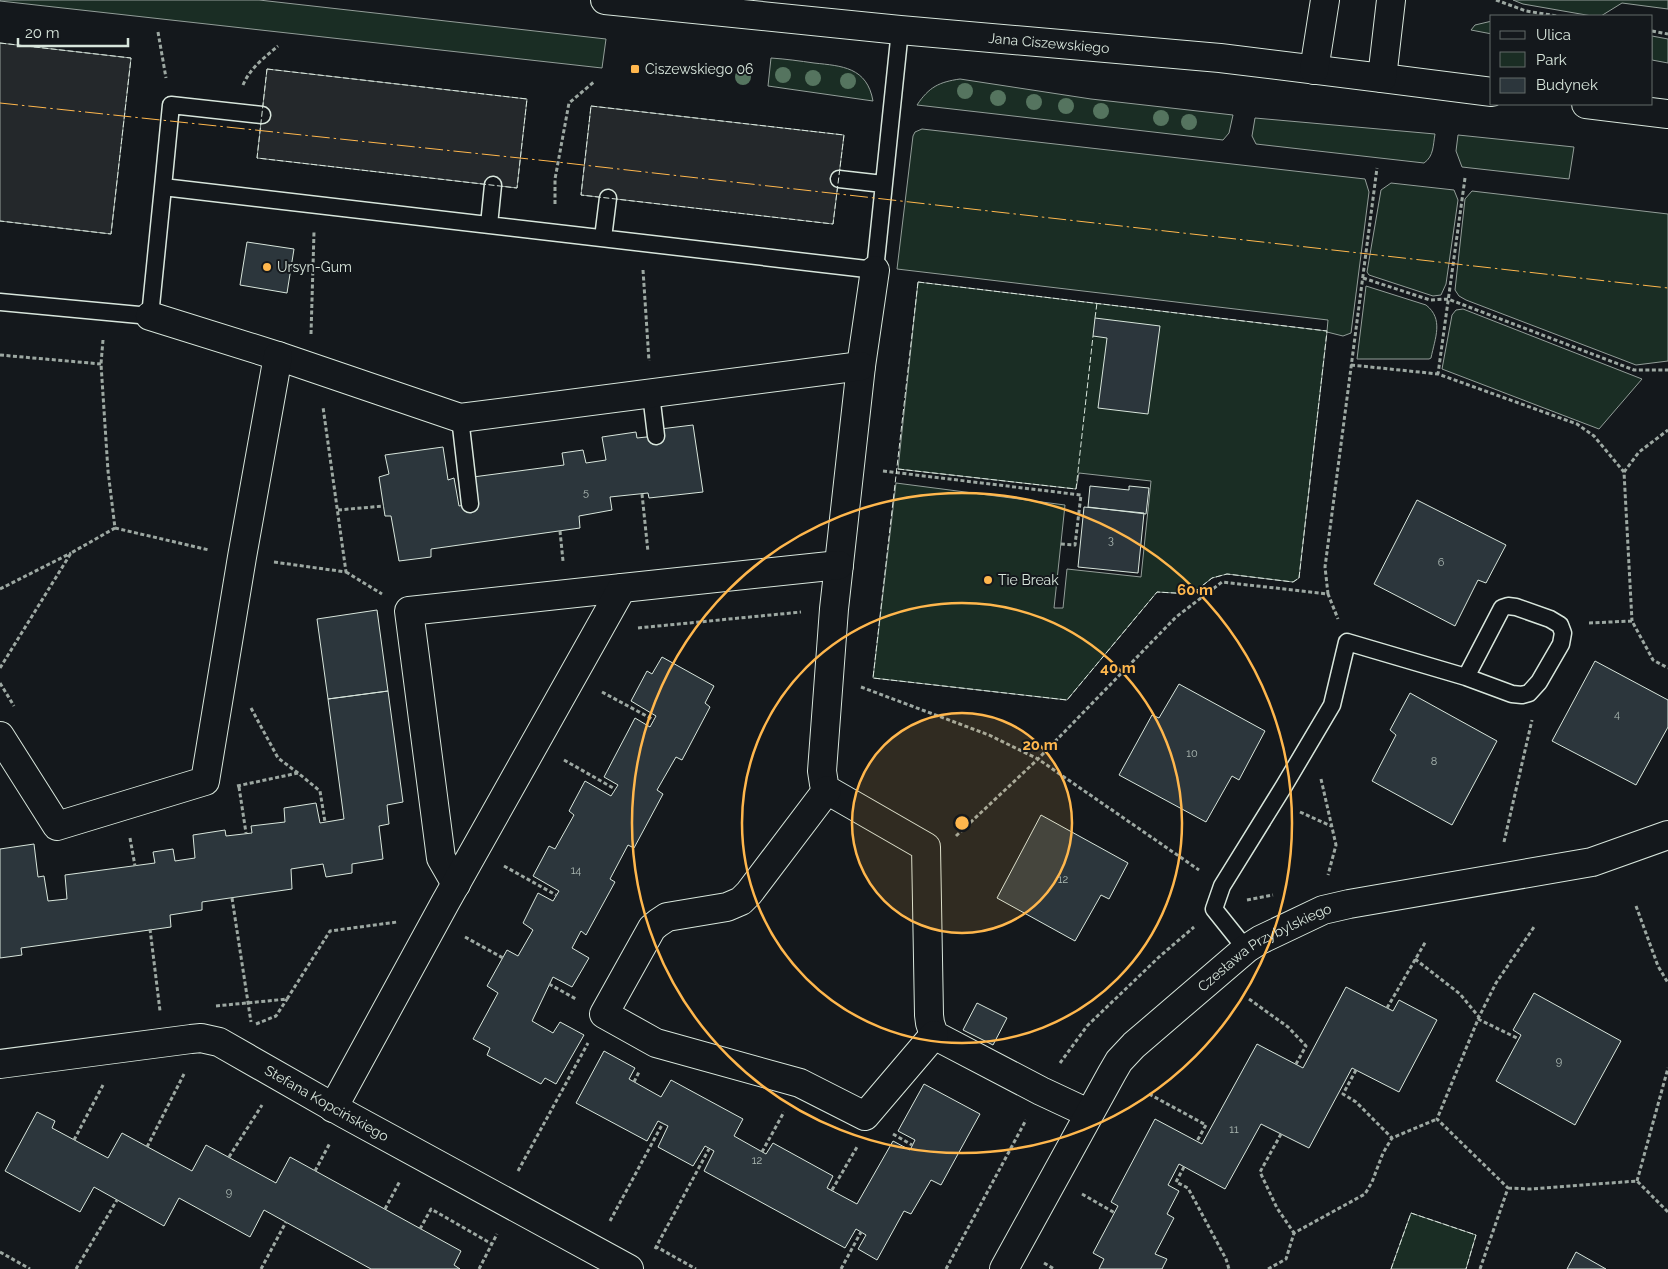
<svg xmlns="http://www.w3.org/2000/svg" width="1668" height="1269" font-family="Raleway,sans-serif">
  <rect width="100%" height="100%" fill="#14181c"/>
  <path fill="#1a2d24" stroke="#939e99" d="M0 0H259L606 39 602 68 0 1Z
    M1513 0H1668V9L1622 3 1601 16H1592L1523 4Z
    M1492 21V34L1471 30 1475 25Z
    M1652 36 1668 39V63L1652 60Z
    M771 58C786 59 800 61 814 63 842 66 867 67 873 101L768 86Z
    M960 79 1091 99 1233 115 1229 133 1223 140 917 105C929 87 939 82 960 79Z
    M1255 118 1435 134C1433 145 1434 156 1424 163L1256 144 1252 136Z
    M922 129 1365 179 1369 192 1351 333 1343 336 1327 332 1299 578 1293 582 1227 574 1212 578 1192 594 1157 592 1067 700 873 678 896 483 1065 505 1054 608H1063L1067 569 1141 577 1151 481 1079 473 1076 489 898 469 918 282 1327 331 1328 320 897 269 913 136 915 132Z
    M1458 135 1574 147 1569 179 1462 167 1456 151Z
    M1391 183 1454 190 1458 200 1446 284 1441 295 1433 296 1369 275 1367 272 1381 190Z
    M1472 191 1668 214V361L1636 365 1466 300 1459 296 1455 290 1465 199Z
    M1366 286 1426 305C1444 319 1435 338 1431 358L1429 359H1357Z
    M1463 309 1642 379 1599 429 1442 369 1452 315 1456 310Z
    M1411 1213 1476 1235 1466 1269H1391Z"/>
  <path fill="#24282b" stroke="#939e99" d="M0 43 131 58 111 234 0 221Z
    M267 69 527 99 517 188 257 158Z
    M591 106 844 135 833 224 581 195Z"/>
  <path fill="#2c363c" stroke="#d8e6dc" d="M247 242 294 249 287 293 240 285Z
    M1095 318 1160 326 1148 414 1098 408 1107 338 1093 336Z
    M693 425 703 492 649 498 648 493 610 497 612 510 579 516 580 528 431 549V557L399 561 391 516H385L379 477 389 474 385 455 443 447 448 480 454 478 459 506 477 503 473 477 564 465 562 453 583 450 586 463 606 460 602 437 636 432 637 438 656 436 660 429Z
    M1090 486 1129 490V486L1149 488 1146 514 1088 507Z
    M1417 500 1506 545 1486 583 1478 580 1455 626 1374 584Z
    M1084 507 1144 513 1138 573 1078 567Z
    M377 610 388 691 328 699 317 619Z
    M662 657 714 686 705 703 710 707 682 760 676 757 657 790 663 794 634 848 628 845 610 879 615 882 586 935 581 931 572 948 589 958 572 987 553 977 532 1021 553 1033 560 1022 584 1035 556 1084 545 1078 541 1084 487 1055 490 1048 473 1039 498 993 487 986 507 950 518 956 533 930 523 923 538 893 553 901 559 891 533 876 549 846 555 849 574 815 569 811 585 781 611 796 618 785 604 777 635 718 650 727 656 716 631 701 647 671 652 674Z
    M1595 661 1668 700V727L1636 785 1552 741Z
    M1179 684 1265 731 1239 780 1232 776 1206 822 1119 775 1152 715 1159 718Z
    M388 691 403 802 387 805 389 824 379 826 383 859 352 864V873L326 877 323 864 291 869 292 889 202 902V910L170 915 171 927 21 948 22 955 0 958V849L34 844 38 877 44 876 48 901 67 899 65 875 155 863 153 852 173 849 175 861 195 858 193 835 225 830 226 836 252 833 251 826 285 822 284 808 316 803 320 823 344 819 328 699Z
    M1410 693 1497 741 1452 825 1372 781 1396 735 1390 730Z
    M1041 815 1128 863 1109 899 1101 895 1075 941 997 898Z
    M1346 987 1393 1011 1399 1000 1437 1020 1399 1092 1352 1068 1309 1148 1261 1124 1225 1189 1179 1164 1168 1185 1179 1191 1167 1214 1174 1218 1155 1254 1167 1259 1162 1269H1099L1104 1259 1093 1253 1118 1206 1111 1202 1155 1119 1202 1144 1257 1044 1303 1068Z
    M1534 993 1621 1041 1575 1125 1496 1081 1521 1035 1513 1030Z
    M977 1003 1007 1018 993 1045 963 1030Z
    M604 1051 635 1068 629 1079 661 1097 671 1080 743 1119 734 1136 766 1154 773 1143 833 1176 827 1188 857 1204 893 1141 910 1150 915 1140 898 1131 924 1084 980 1114 941 1185 931 1180 911 1214 904 1211 877 1260 858 1249 866 1235 856 1229 845 1248 704 1171 714 1151 705 1146 693 1166 658 1147 668 1126 658 1121 647 1141 576 1103Z
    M37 1112 55 1121 52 1128 108 1158 122 1133 192 1171 206 1145 276 1183 290 1157 461 1251 454 1265 460 1269H371L264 1210 250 1237 179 1198 164 1226 94 1187 80 1212 5 1171Z
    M1576 1252 1606 1269H1567Z"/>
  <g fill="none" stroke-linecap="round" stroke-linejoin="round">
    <defs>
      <path id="lane" d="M839 179 883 184
        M163 187 171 105 262 115
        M489 225 493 185
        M603 238 608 198
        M0 302 150 316 163 187 875 270 900 30
        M651 394 656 436
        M460 418 470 504
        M1246 949 1214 909 1222 886 1284 786 1332 705 1347 642 1466 677 1512 694 1522 695 1529 693 1539 682 1561 644 1563 633 1560 625 1550 619 1516 607 1508 606 1502 608 1466 677"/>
      <g id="street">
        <path d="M1382 78 1492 92"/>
        <path d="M1586 104 1668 114"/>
        <path d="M875 270 861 366 834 609 822 771 824 784 827 790 926 847 929 1015 930 1023 934 1035 1041 1091 1088 1113"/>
        <path d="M150 316 278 356 460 418 861 366"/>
        <path d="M0 736 57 826 205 781 242 557 278 356"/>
        <path d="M827 790 749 893 741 901 727 907 667 917 658 923 652 928 604 1014 656 1043 800 1083 865 1116 934 1035"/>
        <path d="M456 884 441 858 409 611 622 588"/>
        <path id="s1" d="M0 1064 191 1039 201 1038 219 1042 345 1114 629 1269"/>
        <path d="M333 1108 445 903 622 588 839 565"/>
        <path id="s2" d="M1004 1269 1112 1073 1119 1061 1134 1045 1246 949 1260 940 1323 910 1349 904 1592 862 1668 835"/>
      </g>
      <g id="secondary">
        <path id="s3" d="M605 0 900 30 1220 58 1382 78 1391 0"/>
        <path d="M1314 70 1325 0"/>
      </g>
    </defs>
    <use href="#lane" stroke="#d8e6dc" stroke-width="19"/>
    <use href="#street" stroke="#d8e6dc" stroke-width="30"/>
    <use href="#secondary" stroke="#d8e6dc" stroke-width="30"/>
    <path stroke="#9da8a2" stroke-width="3" stroke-dasharray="4 2.5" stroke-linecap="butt" d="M1496 0 1526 11 1557 16
      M1652 31 1668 34
      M158 32 166 78
      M243 85C250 68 265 57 278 46
      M1465 178 1438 374 1577 424 1594 436 1624 472 1632 621
      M555 204V179L569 103 595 81
      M643 270 649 361
      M1363 278 1430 300 1448 299 1634 370H1668
      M311 334 314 232
      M0 355 101 364
      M1351 365 1438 374
      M883 471 1081 495 1075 545 1060 544
      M1624 472 1639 452 1668 430
      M642 494 648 552
      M338 510 384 506
      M115 528 209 550
      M560 531 563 561
      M274 562 346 572 323 407
      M346 572 382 594
      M0 589 71 553
      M1328 594 1325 567 1377 168
      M1589 623 1632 621 1653 660 1668 668
      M638 628 801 612
      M0 668 71 553 115 528 108 471 101 364 103 340
      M0 683 14 706
      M861 687 989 735 1038 759 1199 870
      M602 692 654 720
      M251 708 278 758 298 773
      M564 760 615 789
      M1321 779 1336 845 1328 875
      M237 786 298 773 320 791 325 822
      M239 787 246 833
      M1300 812 1331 826
      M956 836 1038 759 1176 617 1222 582 1328 594 1338 619
      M130 838 135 866
      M1504 842 1532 720
      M504 866 556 895
      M232 898 251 1022
      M1247 900 1273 895
      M1636 906 1658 966 1668 983
      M150 929 160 1011
      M465 937 503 958
      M1415 959 1460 994 1479 1017
      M549 984 576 999
      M1249 999 1288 1027 1306 1046 1296 1064
      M216 1006 287 999 330 931 397 922
      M1387 1008 1426 941
      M1478 1019 1519 1039
      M256 1024 276 1016 287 999
      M1060 1063 1087 1026 1159 957 1194 927
      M1356 1070 1343 1094 1356 1102 1392 1138
      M634 1082 639 1072
      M1149 1094 1206 1125 1197 1141
      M893 1134 912 1145
      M1281 1134 1260 1172 1277 1208 1294 1233
      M74 1140 103 1085
      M147 1147 184 1074
      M762 1152 784 1112
      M229 1157 262 1105
      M1184 1167 1176 1182 1188 1188 1226 1259 1229 1269
      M315 1171 330 1143
      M518 1171 588 1043
      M1637 1181 1668 1068
      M1508 1188 1530 1189 1637 1181 1668 1212
      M832 1190 857 1147
      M1082 1194 1115 1213
      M385 1209 400 1181
      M610 1221 663 1123
      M420 1229 431 1209 492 1244
      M655 1246 696 1269
      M655 1249 709 1149
      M0 1252 30 1269
      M1044 1263 1054 1269
      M76 1269 117 1200
      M261 1269 286 1222
      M479 1269 497 1234
      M841 1269 861 1232
      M946 1269 1026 1120
      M1268 1269 1286 1259 1294 1233 1365 1194 1372 1182 1383 1153 1392 1138 1437 1119
      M1480 1269 1508 1188 1437 1119 1479 1017 1496 983 1534 927"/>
    <use href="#lane" stroke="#14181c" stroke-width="16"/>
    <use href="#street" stroke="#14181c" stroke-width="28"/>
    <use href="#secondary" stroke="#14181c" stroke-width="28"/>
    <path stroke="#d8e6dc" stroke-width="1" stroke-dasharray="6 2.5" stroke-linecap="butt" d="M0 43 131 58 111 234 0 221
      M267 69 527 99 517 188 257 158Z
      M591 106 844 135 833 224 581 195Z
      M918 282 1327 331 1299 578 1293 582 1227 574 1212 578 1192 594 1157 592 1067 700 873 678Z
      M1095 318 1097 303
      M898 469 1076 489 1093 336
      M1391 1269 1411 1213 1476 1235 1466 1269"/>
    <path stroke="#ffb74d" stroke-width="1" stroke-dasharray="18 4 2.5 4" stroke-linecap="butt" d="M0 103 548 161 1668 288"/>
  </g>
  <g fill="#55745f">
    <circle cx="783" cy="75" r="8"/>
    <circle cx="743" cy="77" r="8"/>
    <circle cx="813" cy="78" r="8"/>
    <circle cx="848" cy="81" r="8"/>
    <circle cx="965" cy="91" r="8"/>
    <circle cx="998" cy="98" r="8"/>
    <circle cx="1034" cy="102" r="8"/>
    <circle cx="1066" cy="106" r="8"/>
    <circle cx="1101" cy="111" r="8"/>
    <circle cx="1161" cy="118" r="8"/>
    <circle cx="1189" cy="122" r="8"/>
  </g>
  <circle cx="962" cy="823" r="110" fill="#ffb74d" fill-opacity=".12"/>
  <g fill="none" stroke="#ffb74d" stroke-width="2.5">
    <circle cx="962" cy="823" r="110"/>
    <circle cx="962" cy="823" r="220"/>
    <circle cx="962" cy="823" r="330"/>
  </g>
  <g fill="#ffb74d" stroke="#14181c" stroke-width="2">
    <rect x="630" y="64" width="10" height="10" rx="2.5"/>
    <circle cx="267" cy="267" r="5"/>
    <circle cx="988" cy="580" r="5"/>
  </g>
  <g text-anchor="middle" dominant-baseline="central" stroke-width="4" stroke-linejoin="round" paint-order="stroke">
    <g font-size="11" fill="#adbab4">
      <text x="586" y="492">5</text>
      <text x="1111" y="540">3</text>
      <text x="1441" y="562">6</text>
      <text x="1617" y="714">4</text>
      <text x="1192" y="753">10</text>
      <text x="1434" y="761">8</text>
      <text x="576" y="870">14</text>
      <text x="1063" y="879">12</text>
      <text x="1559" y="1061">9</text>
      <text x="1234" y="1129">11</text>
      <text x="757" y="1160">12</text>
      <text x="229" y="1192">9</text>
    </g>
    <g font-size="14" fill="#d8e6dc" stroke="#14181c">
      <text stroke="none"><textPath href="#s3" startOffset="446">Jana Ciszewskiego</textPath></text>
      <text stroke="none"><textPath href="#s2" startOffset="424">Czesława Przybylskiego</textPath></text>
      <text stroke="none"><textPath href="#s1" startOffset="345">Stefana Kopcińskiego</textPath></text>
    </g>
    <g font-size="14" fill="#d8e6dc" stroke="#14181c" text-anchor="start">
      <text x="645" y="69">Ciszewskiego 06</text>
      <text x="277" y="267">Ursyn-Gum</text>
      <text x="998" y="580">Tie Break</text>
    </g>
  </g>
  <circle cx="962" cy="823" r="8" fill="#ffb74d" stroke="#14181c" stroke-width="2.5"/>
  <g font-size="15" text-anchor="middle" font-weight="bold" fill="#ffb74d" stroke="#14181c" stroke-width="4" stroke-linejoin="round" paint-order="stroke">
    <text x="1195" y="595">60 m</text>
    <text x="1118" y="673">40 m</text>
    <text x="1040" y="750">20 m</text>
  </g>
  <rect x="1490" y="15" width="162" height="90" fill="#14181c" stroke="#626a69"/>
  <rect x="1500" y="31" width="25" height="8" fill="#14181c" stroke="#626a69"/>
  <text x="1536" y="40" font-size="15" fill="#d8e6dc">Ulica</text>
  <rect x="1500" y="52" width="25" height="15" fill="#1a2d24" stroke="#626a69"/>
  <text x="1536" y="65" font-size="15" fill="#d8e6dc">Park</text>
  <rect x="1500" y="78" width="25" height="15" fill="#2c363c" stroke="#626a69"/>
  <text x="1536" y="90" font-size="15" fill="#d8e6dc">Budynek</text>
  <path d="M18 38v8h110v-8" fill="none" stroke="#d8e6dc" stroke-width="2.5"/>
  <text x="25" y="38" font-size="15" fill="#d8e6dc" stroke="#14181c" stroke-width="4" paint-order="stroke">20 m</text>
</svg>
